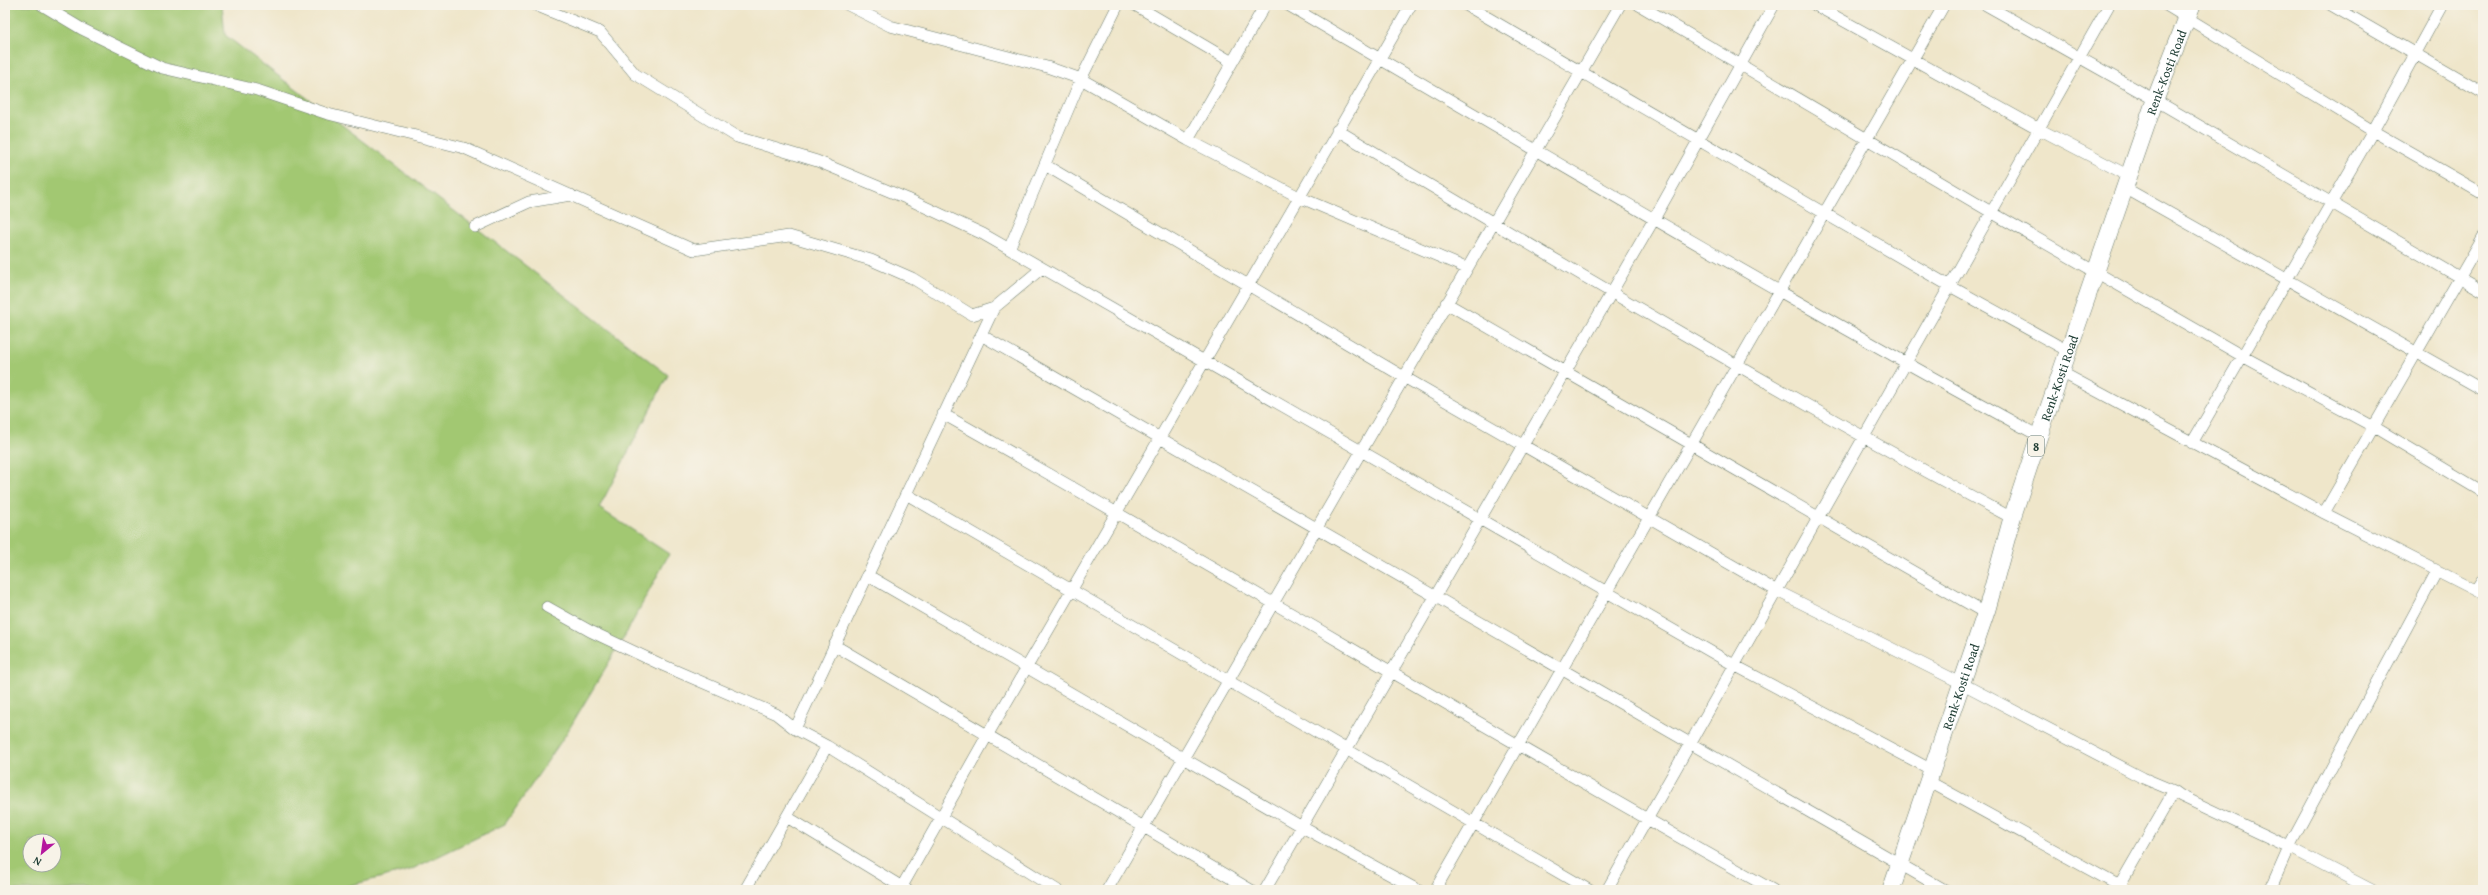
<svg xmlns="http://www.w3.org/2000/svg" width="2488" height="895" font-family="'Gentium Book Plus',serif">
  <rect width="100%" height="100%" fill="#f7f3e8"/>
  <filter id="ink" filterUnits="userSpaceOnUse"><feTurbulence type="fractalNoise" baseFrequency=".025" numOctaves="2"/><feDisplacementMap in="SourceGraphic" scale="8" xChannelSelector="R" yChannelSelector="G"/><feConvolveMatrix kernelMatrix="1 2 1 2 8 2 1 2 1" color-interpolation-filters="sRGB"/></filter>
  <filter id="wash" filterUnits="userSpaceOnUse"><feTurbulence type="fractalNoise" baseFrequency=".012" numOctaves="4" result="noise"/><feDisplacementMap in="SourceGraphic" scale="16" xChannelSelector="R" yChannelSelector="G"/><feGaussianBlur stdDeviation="0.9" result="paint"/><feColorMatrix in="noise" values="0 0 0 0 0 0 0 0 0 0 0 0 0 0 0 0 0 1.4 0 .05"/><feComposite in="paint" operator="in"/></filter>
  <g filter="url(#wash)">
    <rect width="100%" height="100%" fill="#efe6ca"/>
    <path fill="#a2c872" stroke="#608253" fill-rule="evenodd" d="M5 5H222L225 35 668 375 599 508 669 554 627 632 566 734 505 824 410 870 332 890H5ZM30 841H54V865H30Z"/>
  </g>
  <g filter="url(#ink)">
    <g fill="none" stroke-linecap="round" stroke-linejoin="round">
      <defs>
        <path id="street" d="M42 5 82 29 162 68 257 90 328 114 464 148 694 250 789 236 871 260 912 278 972 315 994 308 1042 268
          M535 5 600 32 635 74 737 137 817 161 908 199 983 234 1734 665 1932 770
          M848 5 890 26 1047 67 1081 79 1188 140 1299 197 1466 268
          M1135 5 1232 62
          M1288 5C1537 151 1785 298 2039 436
          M1466 5 1948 285 2068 351
          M1639 5 1991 212 2244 357 2374 427 2483 492
          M1815 5 2039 129 2129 176
          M1986 5 2155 100 2483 291
          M2166 5 2373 131 2483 194
          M2331 5 2483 93
          M1337 130C1560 263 1783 395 2012 518
          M1188 140 1265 5
          M1045 165 1404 377 1777 591 1961 683 2143 778 2174 791 2181 796 2289 847 2372 890
          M2125 188 2483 390
          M475 227 529 202 571 195
          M1009 249 1081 79 1118 5
          M1446 303 1985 613
          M981 335 1945 890
          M2061 372 2324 513 2483 594
          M943 414C1221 570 1495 735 1773 890
          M2192 443 2373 131 2442 5
          M906 494 1589 890
          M2324 513 2483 237
          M867 575 1302 827 1418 890
          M2476 591 2483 580
          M547 607 590 631 660 664 776 714 795 729 827 746 1057 890
          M834 645 1251 890
          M795 729 994 308
          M1928 781 2127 890
          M787 817 907 890
          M745 890 827 746
          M900 890 988 734 1411 5
          M1107 890 1620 5
          M1265 890 1653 221 1774 5
          M1435 890 1944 5
          M1607 890 2109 5
          M2117 890 2174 791
          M2270 890 2289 847 2437 571"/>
        <g id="primary">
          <path id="s1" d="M1891 890 1987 609 2012 518 2039 436 2155 100 2192 5"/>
        </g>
      </defs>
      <use href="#street" stroke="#687868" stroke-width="12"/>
      <use href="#primary" stroke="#687868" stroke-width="18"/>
      <use href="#street" stroke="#fff" stroke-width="11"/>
      <use href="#primary" stroke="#fff" stroke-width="17"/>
    </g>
  </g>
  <g text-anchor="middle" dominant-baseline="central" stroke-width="4" stroke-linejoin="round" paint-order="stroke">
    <rect fill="#f7f3e8" stroke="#60746a" stroke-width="1" x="2028" y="436" width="16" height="20" rx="3"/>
    <g font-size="12" font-weight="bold" fill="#1f3d34">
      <text x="2036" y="446">8</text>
    </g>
    <g font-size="13" fill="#1f3d34" stroke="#f7f3e8">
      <text stroke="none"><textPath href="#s1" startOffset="863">Renk-Kosti Road</textPath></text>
      <text stroke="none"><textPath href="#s1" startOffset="539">Renk-Kosti Road</textPath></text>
      <text stroke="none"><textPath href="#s1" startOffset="215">Renk-Kosti Road</textPath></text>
    </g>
  </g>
  <rect width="2488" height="895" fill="none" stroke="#f7f3e8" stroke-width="20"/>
  <g transform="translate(42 853) rotate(209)"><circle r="19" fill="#f7f3e8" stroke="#a1aaa0"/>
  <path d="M0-3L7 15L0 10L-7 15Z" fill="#b5179e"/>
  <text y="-6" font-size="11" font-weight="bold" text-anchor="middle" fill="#1f3d34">N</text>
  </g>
</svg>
